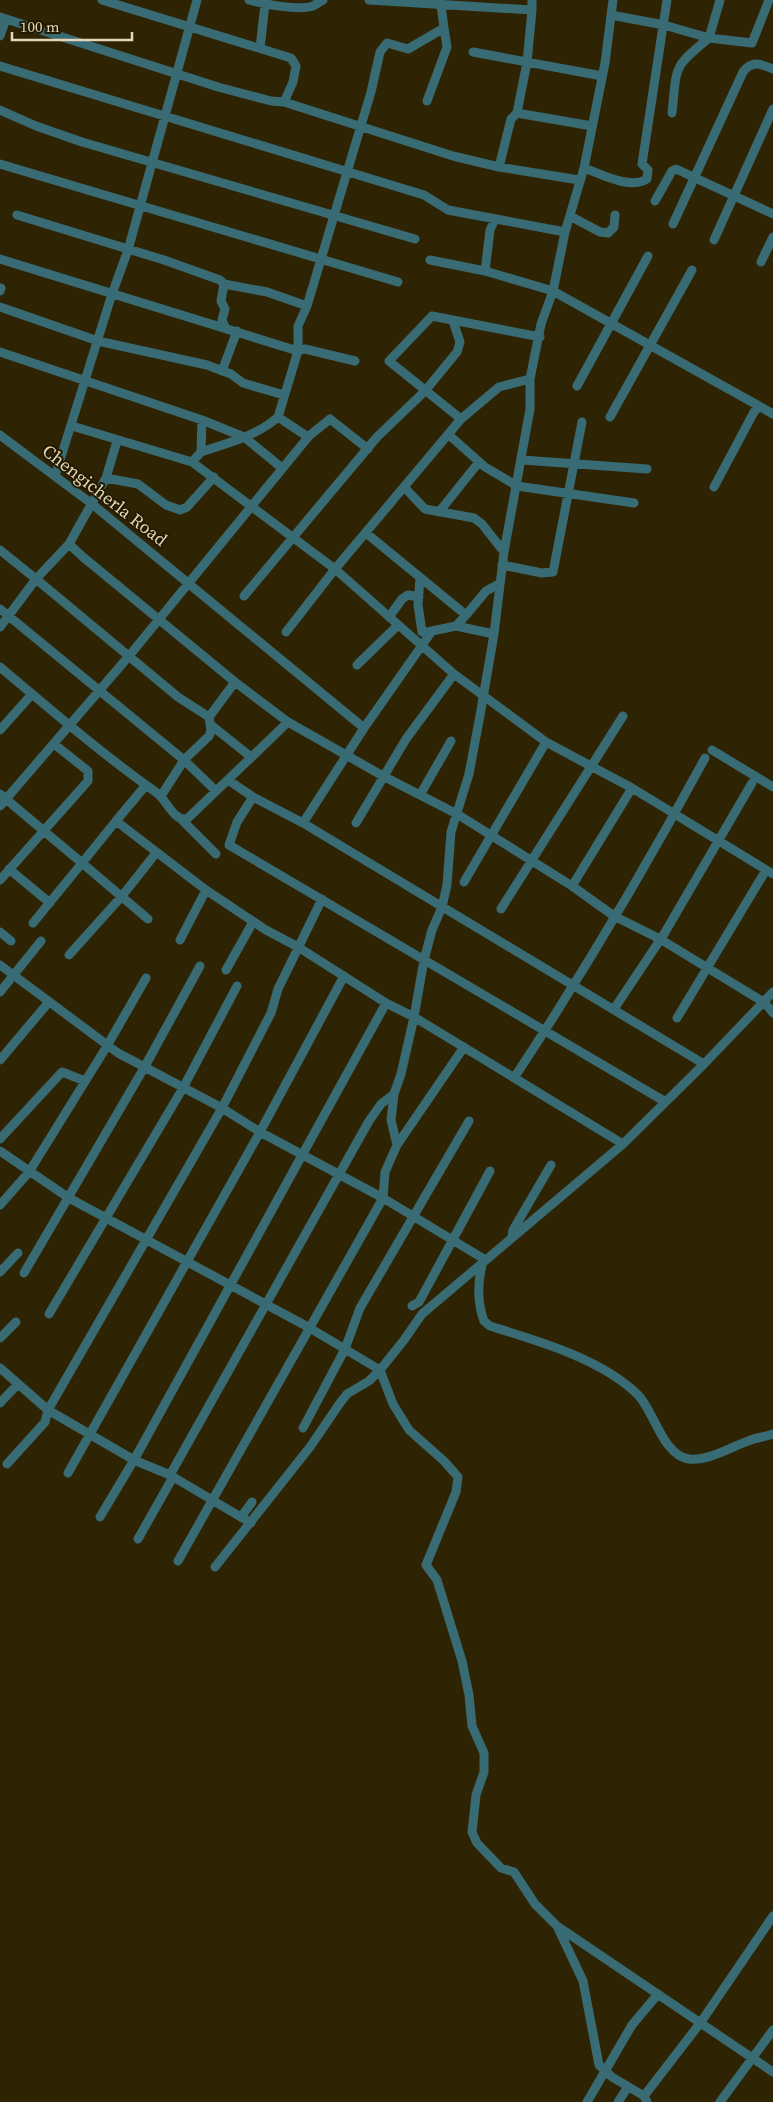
<svg xmlns="http://www.w3.org/2000/svg" width="773" height="2102" font-family="'Source Serif 4',serif">
  <rect width="100%" height="100%" fill="#2e2404"/>
  <g fill="none" stroke-linecap="round" stroke-linejoin="round">
    <path stroke="#386b74" stroke-width="9" d="M249 0C264 4 298 11 313 6 316 4 320 2 323 0
      M369 0 532 10V0
      M611 15 664 25 709 38 720 0
      M0 17 218 87 271 101 284 102 293 82 296 66 291 58 102 0
      M0 36 6 19
      M260 48 265 4
      M473 52 602 76
      M0 66 424 195 448 210 565 232
      M427 101 447 47 444 28
      M284 102 453 156 499 167 579 180
      M0 110 36 126 82 142 415 239
      M517 113 527 62 532 10
      M672 113C677 66 672 68 709 38L752 43 769 0
      M0 164 398 282
      M499 167 511 119 517 113 592 126
      M584 168C601 174 630 190 647 179L648 170 642 164 667 0
      M655 201 672 171 676 169 773 214
      M17 215 164 260 220 280 224 284 221 301 225 309 222 320 225 327
      M570 216 600 232 608 233 614 227 615 215
      M673 224 743 72C752 60 761 64 773 69
      M714 240 773 109
      M0 259 298 351 305 349 355 361
      M430 260 485 271 553 291 759 406
      M761 262 773 237
      M485 271 490 230 495 219
      M224 284 267 292 307 306
      M0 291 1 288
      M0 307 98 341 207 365 231 374 243 383 284 395
      M0 352 202 420
      M222 371 237 331
      M577 386 648 256
      M278 417 308 437
      M610 417 692 270
      M461 419 389 361 432 316 540 337
      M72 426 192 462 335 569 454 674 406 739 356 823
      M0 435 92 504 364 728
      M449 435 485 467 517 486 634 503
      M117 441 106 478 69 544 83 557 235 682 288 722 383 776 457 814 572 886 614 916 660 939 765 1003 773 1013
      M201 452C227 443 257 436 278 417L298 351V326L307 306 371 92 380 52 387 43 408 49 444 28 441 5
      M522 460 647 469
      M192 462 201 452 202 420 244 437 282 468
      M55 476 112 294 128 250 197 0
      M106 478 138 484 166 505 180 510 187 507 214 477
      M714 487 754 412 759 406 773 414
      M405 488 425 509 474 518 482 524 504 552
      M439 512 479 462
      M366 533 466 615 456 626 494 634
      M0 550 36 579 69 544
      M502 565 542 573 553 572 582 422
      M420 578 418 605 422 632
      M244 596 377 437 425 391 457 352 460 342 453 321
      M0 609 184 760 209 736 211 731 209 717
      M466 615 486 591 499 584
      M389 617 402 599 408 595 419 597
      M0 627 36 579 178 697 209 717 235 682
      M286 632 335 569 461 419 499 387 530 379 541 324 553 291 565 232 584 168 605 63 613 0
      M427 632 456 626
      M357 665 398 625
      M0 667C51 710 102 754 157 793 166 799 173 821 187 819L288 722
      M454 674 546 742 632 788
      M211 725 251 757
      M0 730 32 694
      M712 750 773 787
      M228 780 253 797 303 823 704 1064
      M0 794 82 863 116 821 206 890 266 930 298 947 386 1003 414 1017 623 1144
      M420 795 451 741
      M161 796 184 760 216 791
      M253 797 237 822 229 845 664 1101
      M0 806 129 656 309 436 330 419 368 449
      M182 820 216 854
      M116 821 146 785
      M303 823 364 728 432 631
      M9 869 50 903
      M0 880 88 781V771L54 744
      M464 882 546 742
      M572 886 632 788 773 874
      M501 909 623 716
      M33 923 82 863 148 919
      M0 932 11 941
      M180 940 206 890
      M69 955 122 896 156 853
      M0 965 118 1053 222 1108 260 1132 383 1198 484 1259C477 1279 477 1302 484 1321L490 1326C538 1341 602 1359 638 1395 654 1411 663 1456 689 1459 710 1461 732 1446 751 1440 758 1437 766 1437 773 1434
      M226 970 253 922
      M0 992 41 941
      M614 1009 664 934 752 783
      M677 1018 766 870
      M0 1060 48 1003
      M514 1078C582 975 646 867 705 758
      M0 1139 62 1072 85 1081
      M397 1145 464 1047
      M0 1151 69 1198 308 1327 380 1370 393 1404 409 1430 444 1461 458 1477 456 1492 426 1565 437 1580 462 1661 469 1695 472 1726 484 1753V1772L476 1795 472 1832 477 1843 501 1868 514 1872 535 1904 557 1926 773 2072
      M0 1205 29 1172 107 1046 146 978
      M512 1237 513 1230 551 1165
      M0 1272 18 1253
      M24 1273 144 1068 200 966
      M412 1306 419 1302 490 1171
      M49 1314 183 1088 237 986
      M0 1338 16 1322
      M0 1368 48 1410 45 1422 7 1464
      M0 1403 18 1384
      M303 1428 345 1349 360 1308 469 1121
      M68 1473 260 1132 344 976
      M170 1475 369 1121 381 1104 394 1094
      M100 1517 134 1460 386 1003
      M241 1517 252 1502
      M251 1523 170 1475 134 1460 48 1410 222 1108 271 1013 278 989 322 899
      M138 1539 173 1477
      M178 1561 383 1198 385 1172 397 1145 391 1120 394 1094 401 1074 414 1017 424 960 432 930 442 907 447 885 451 832 469 774 481 710 494 634 504 552 530 409V379
      M215 1567 310 1447 340 1403 347 1394 369 1381 380 1370 404 1340 422 1314 623 1144 704 1064 773 992
      M558 1928 583 1981 599 2065 612 2077 644 2096 647 2102
      M644 2096 701 2022 773 1916
      M587 2102 632 2025 658 1994
      M618 2102 628 2087
      M720 2102 773 2030"/>
  </g>
  <g text-anchor="middle" dominant-baseline="central" stroke-width="4" stroke-linejoin="round" paint-order="stroke">
    <g font-size="18" fill="#e2d7ba" stroke="#241a00">
      <text transform="translate(105 495) rotate(38)">Chengicherla Road</text>
    </g>
  </g>
  <path d="M12 32v8h120v-8" fill="none" stroke="#e2d7ba" stroke-width="2.5"/>
  <text x="20" y="32" font-size="15" fill="#e2d7ba" stroke="#241a00" stroke-width="4" paint-order="stroke">100 m</text>
</svg>
